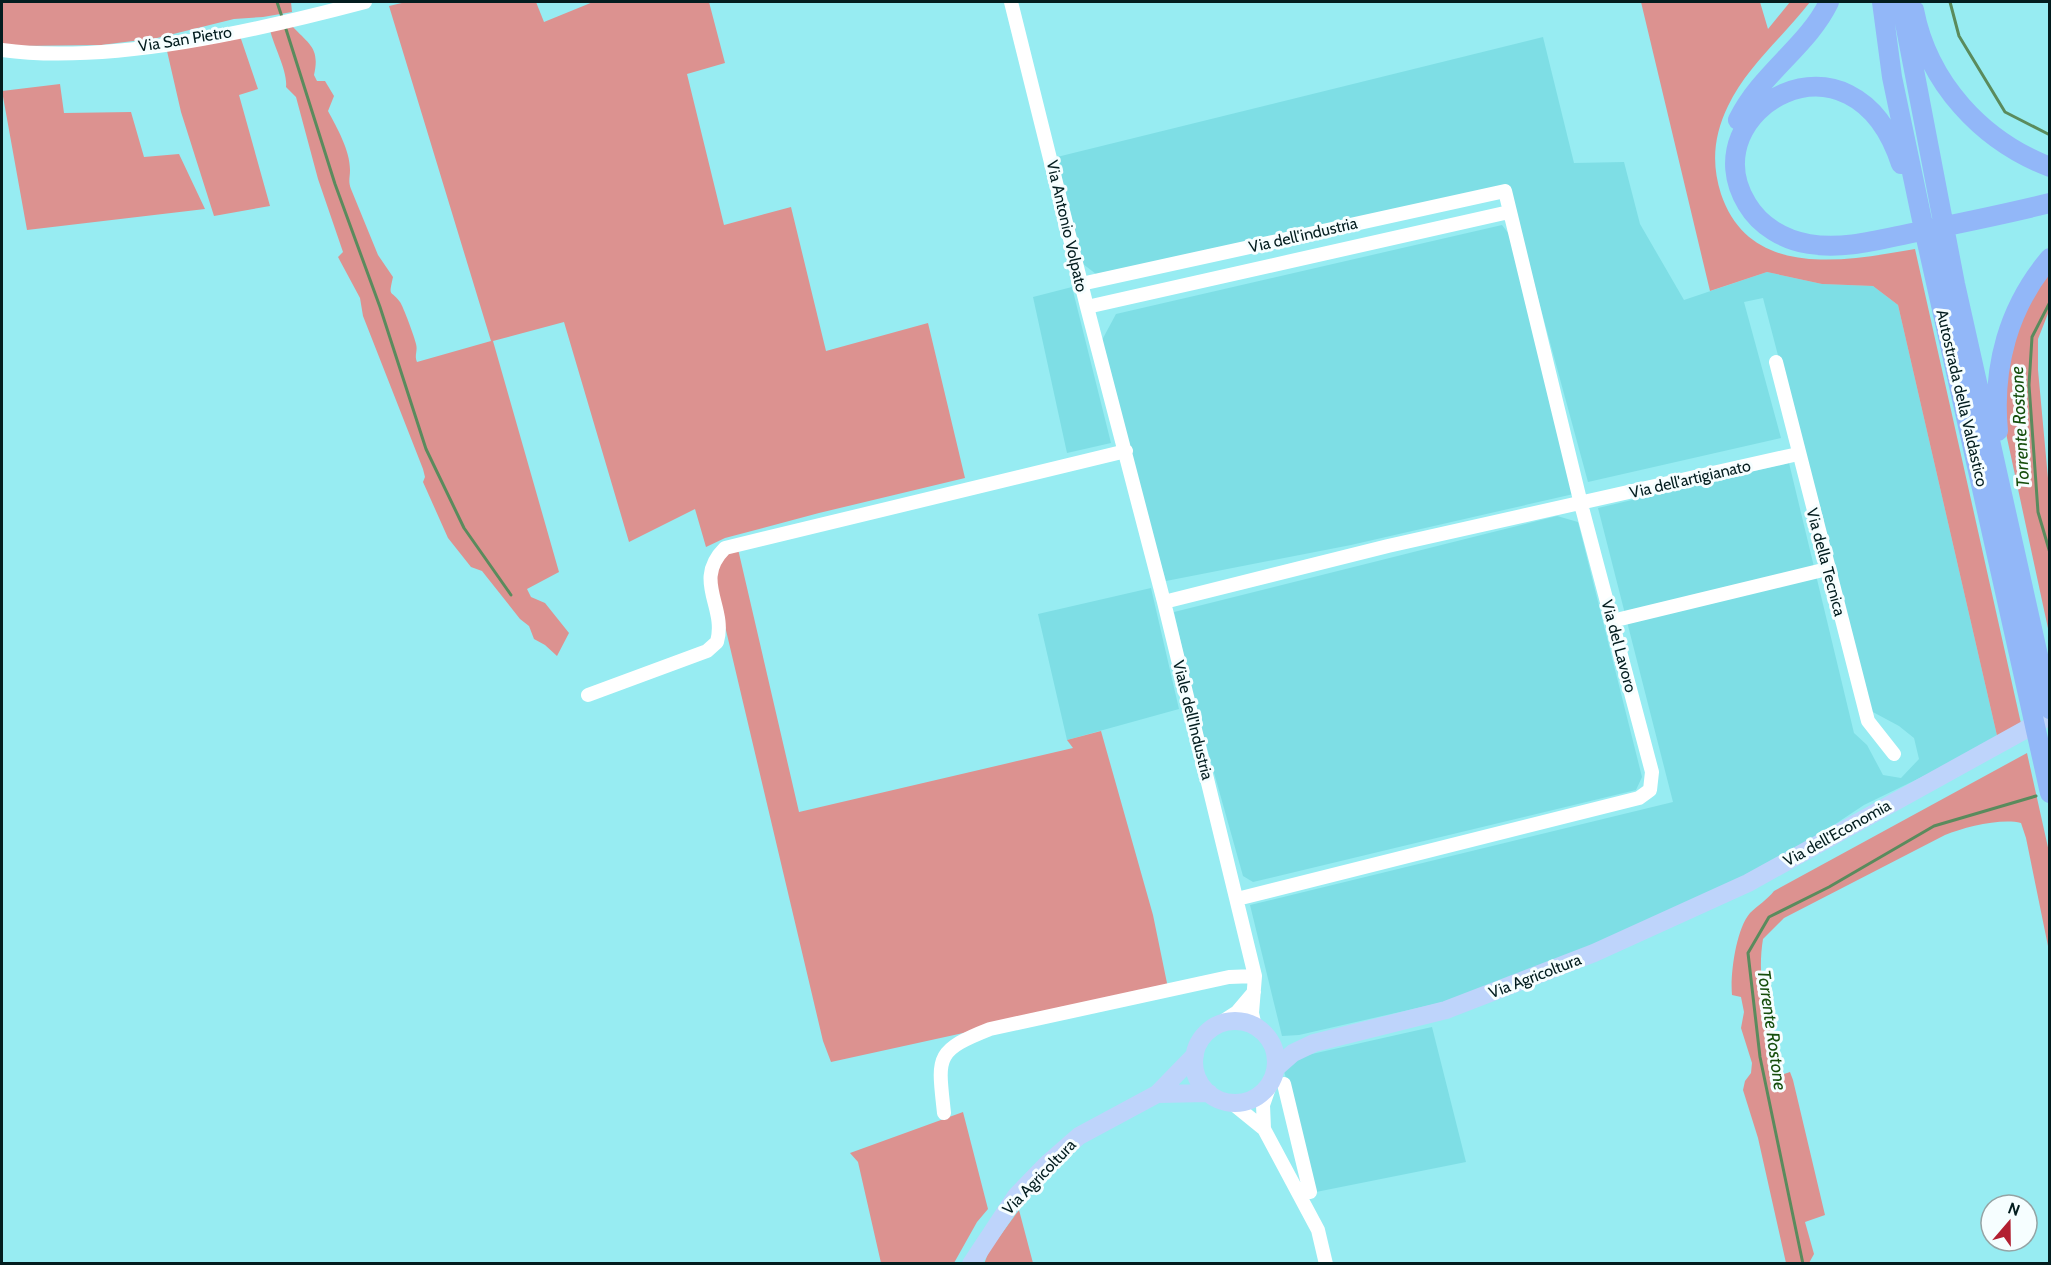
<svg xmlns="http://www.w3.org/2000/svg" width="2051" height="1265" font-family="Cabin,sans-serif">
  <rect width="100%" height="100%" fill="#97ecf2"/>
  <path fill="#7edee5" d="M1543 37 1574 163 1624 162 1640 224 1684 300 1767 272 1822 284 1873 286 1898 305 1998 740 1864 805 1766 870 1505 988 1299 1035 1282 1036 1250 905 1673 802 1598 508 1789 463 1854 733 1867 745 1883 775 1901 778 1919 759 1914 738 1899 726 1871 711 1763 298 1744 302 1781 438 1588 482 1508 188 1096 274 1083 264 1057 157Z
    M1502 225 1509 234 1578 493 1351 545 1166 581 1143 504 1102 340 1116 314Z
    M1072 287 1111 443 1067 453 1033 297Z
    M1557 516 1578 522 1642 777 1636 790 1253 882 1243 876 1195 705 1174 612Z
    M1151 588 1179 709 1067 740 1038 614Z
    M1432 1027 1466 1162 1316 1192 1284 1071 1294 1058Z"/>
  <path fill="#dc9290" d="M2 2H291L292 12 263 17 234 19 157 38 101 45 15 46 2 44Z
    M406 2H536L544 22 593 2H709L725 63 687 74 724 225 791 207 826 351 928 323 965 478 819 513 725 538 706 547 695 509 629 542 564 322 493 341 559 572 527 589 531 597 545 603 569 633 557 656 545 645 534 639 529 626 520 619 482 571 471 567 448 538 423 482 425 477 423 469 363 316 360 298 338 257 343 252 318 179 296 97 286 87C288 72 274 47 270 30L292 26C310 45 320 48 314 75L317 81H325L334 96 328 111C337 128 350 150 350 170 350 178 348 181 351 189L378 255 393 277C388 299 391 289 400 302 403 306 415 338 416 344 418 351 414 355 417 362L491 341 389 6Z
    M1641 2H1760L1768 29 1790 2H1810C1784 36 1747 66 1728 106 1714 135 1711 163 1721 194 1750 280 1846 261 1915 249L2022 728 1998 740 1898 305 1873 286 1822 284 1767 272 1710 291Z
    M240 36 258 89 239 95 270 206 214 216 181 112 167 51Z
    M60 84 64 113 131 112 144 157 179 154 205 209 27 230 2 91Z
    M2049 274V311L2038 339V370L2050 500 2049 633 2004 424 2007 374 2018 330 2036 290Z
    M738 549 799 812 1073 748 1067 740 1101 731 1153 915 1168 988 831 1062 823 1041 712 571 716 557Z
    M2027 753 2049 852V951L2026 838 2021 823C2001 818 1965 827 1945 835L1784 918 1763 939C1759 963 1761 990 1767 1013 1769 1018 1772 1022 1773 1026 1774 1042 1769 1061 1778 1076L1790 1072 1793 1080 1825 1215 1805 1222 1814 1254 1809 1263H1786L1758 1138 1743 1090 1745 1081 1751 1073 1752 1063 1741 1028 1744 1012 1741 997 1732 995C1730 975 1736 929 1750 913 1758 905 1767 900 1774 891Z
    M963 1112 988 1209 977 1222 954 1263H881L858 1162 850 1153Z
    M1019 1210 1033 1263 984 1264 989 1251Z"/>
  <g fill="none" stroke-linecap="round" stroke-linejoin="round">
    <path stroke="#5a8b5d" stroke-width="3" d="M277 2 283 20
      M1950 2 1959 36 2005 112 2050 135
      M285 26 335 184 380 307 426 449 464 528 511 595
      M2050 302 2032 337 2029 385 2038 512 2050 553
      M1803 1264 1760 1057 1748 953 1769 917 1829 887 1934 826 2036 796"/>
    <path stroke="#fff" stroke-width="14" d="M1011 2 1087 307 1164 602 1255 976 1252 1013 1255 1027
      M2 50C110 65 259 30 365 2
      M1081 284 1505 191 1581 504 1652 772 1650 790 1639 798 1237 899
      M1087 307 1509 212
      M1776 362 1868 721 1894 754
      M1164 602 1388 546 1798 454
      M1612 621 1827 569
      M588 695 707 651 717 642C727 606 692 581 725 548L1126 451
      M1211 1029 1237 1012 1254 992
      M1284 1084 1310 1192
      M1232 1103 1264 1129 1318 1230 1326 1264
      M944 1113C938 1057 934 1051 990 1029L1229 977 1255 976
      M1264 1129 1263 1105 1271 1082"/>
    <path stroke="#bed4fb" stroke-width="18" d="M1194 1062a41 41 0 1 1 82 0a41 41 0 1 1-82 0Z
      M1276 1068 1293 1053 1314 1043 1446 1010 1594 953 1748 883 2050 716
      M1157 1094 1209 1093
      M971 1264 1016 1196 1047 1164 1079 1136 1157 1094 1195 1055"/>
    <path stroke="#92b7f8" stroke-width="20" d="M1882 2 1892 77 1922 220 2050 793
      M1901 2 1955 284 2050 709
      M1914 10C1928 83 1982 141 2050 167
      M1738 120C1761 73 1808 46 1829 2
      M1901 164C1853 16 1690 110 1747 204 1760 226 1784 240 1809 244 1845 250 1881 239 1917 232 1961 223 2006 214 2050 203
      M1998 431C1992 368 2008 307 2050 258"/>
  </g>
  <g text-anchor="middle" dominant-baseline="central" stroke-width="6" stroke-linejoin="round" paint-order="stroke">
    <g font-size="16" fill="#031d1f" stroke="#f6feff">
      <text transform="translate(185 39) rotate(-9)">Via San Pietro</text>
      <text transform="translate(1067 226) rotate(77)">Via Antonio Volpato</text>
      <text transform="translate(1303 235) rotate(-13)">Via dell'industria</text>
      <text transform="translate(1962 398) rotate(77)">Autostrada della Valdastico</text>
      <text transform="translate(1690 479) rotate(-13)">Via dell'artigianato</text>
      <text transform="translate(1826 562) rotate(75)">Via della Tecnica</text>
      <text transform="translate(1619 646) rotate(75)">Via del Lavoro</text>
      <text transform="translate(1193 720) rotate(76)">Viale dell'Industria</text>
      <text transform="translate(1837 833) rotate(-29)">Via dell'Economia</text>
      <text transform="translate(1535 976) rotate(-21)">Via Agricoltura</text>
      <text transform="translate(1039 1177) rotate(-46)">Via Agricoltura</text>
    </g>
    <g font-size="18" font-style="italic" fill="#154e0c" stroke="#f6feff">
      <text transform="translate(2020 427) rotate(-93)">Torrente Rostone</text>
      <text transform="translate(1772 1030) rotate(82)">Torrente Rostone</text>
    </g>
  </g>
  <rect width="2051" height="1265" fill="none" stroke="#031d1f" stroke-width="6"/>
  <g transform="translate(2009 1223) rotate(20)"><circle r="28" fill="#f6feff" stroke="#95a4a5" stroke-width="1.5"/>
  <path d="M0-4.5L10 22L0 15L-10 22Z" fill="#b21f31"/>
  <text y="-9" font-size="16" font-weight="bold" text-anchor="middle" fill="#031d1f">N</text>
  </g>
</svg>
